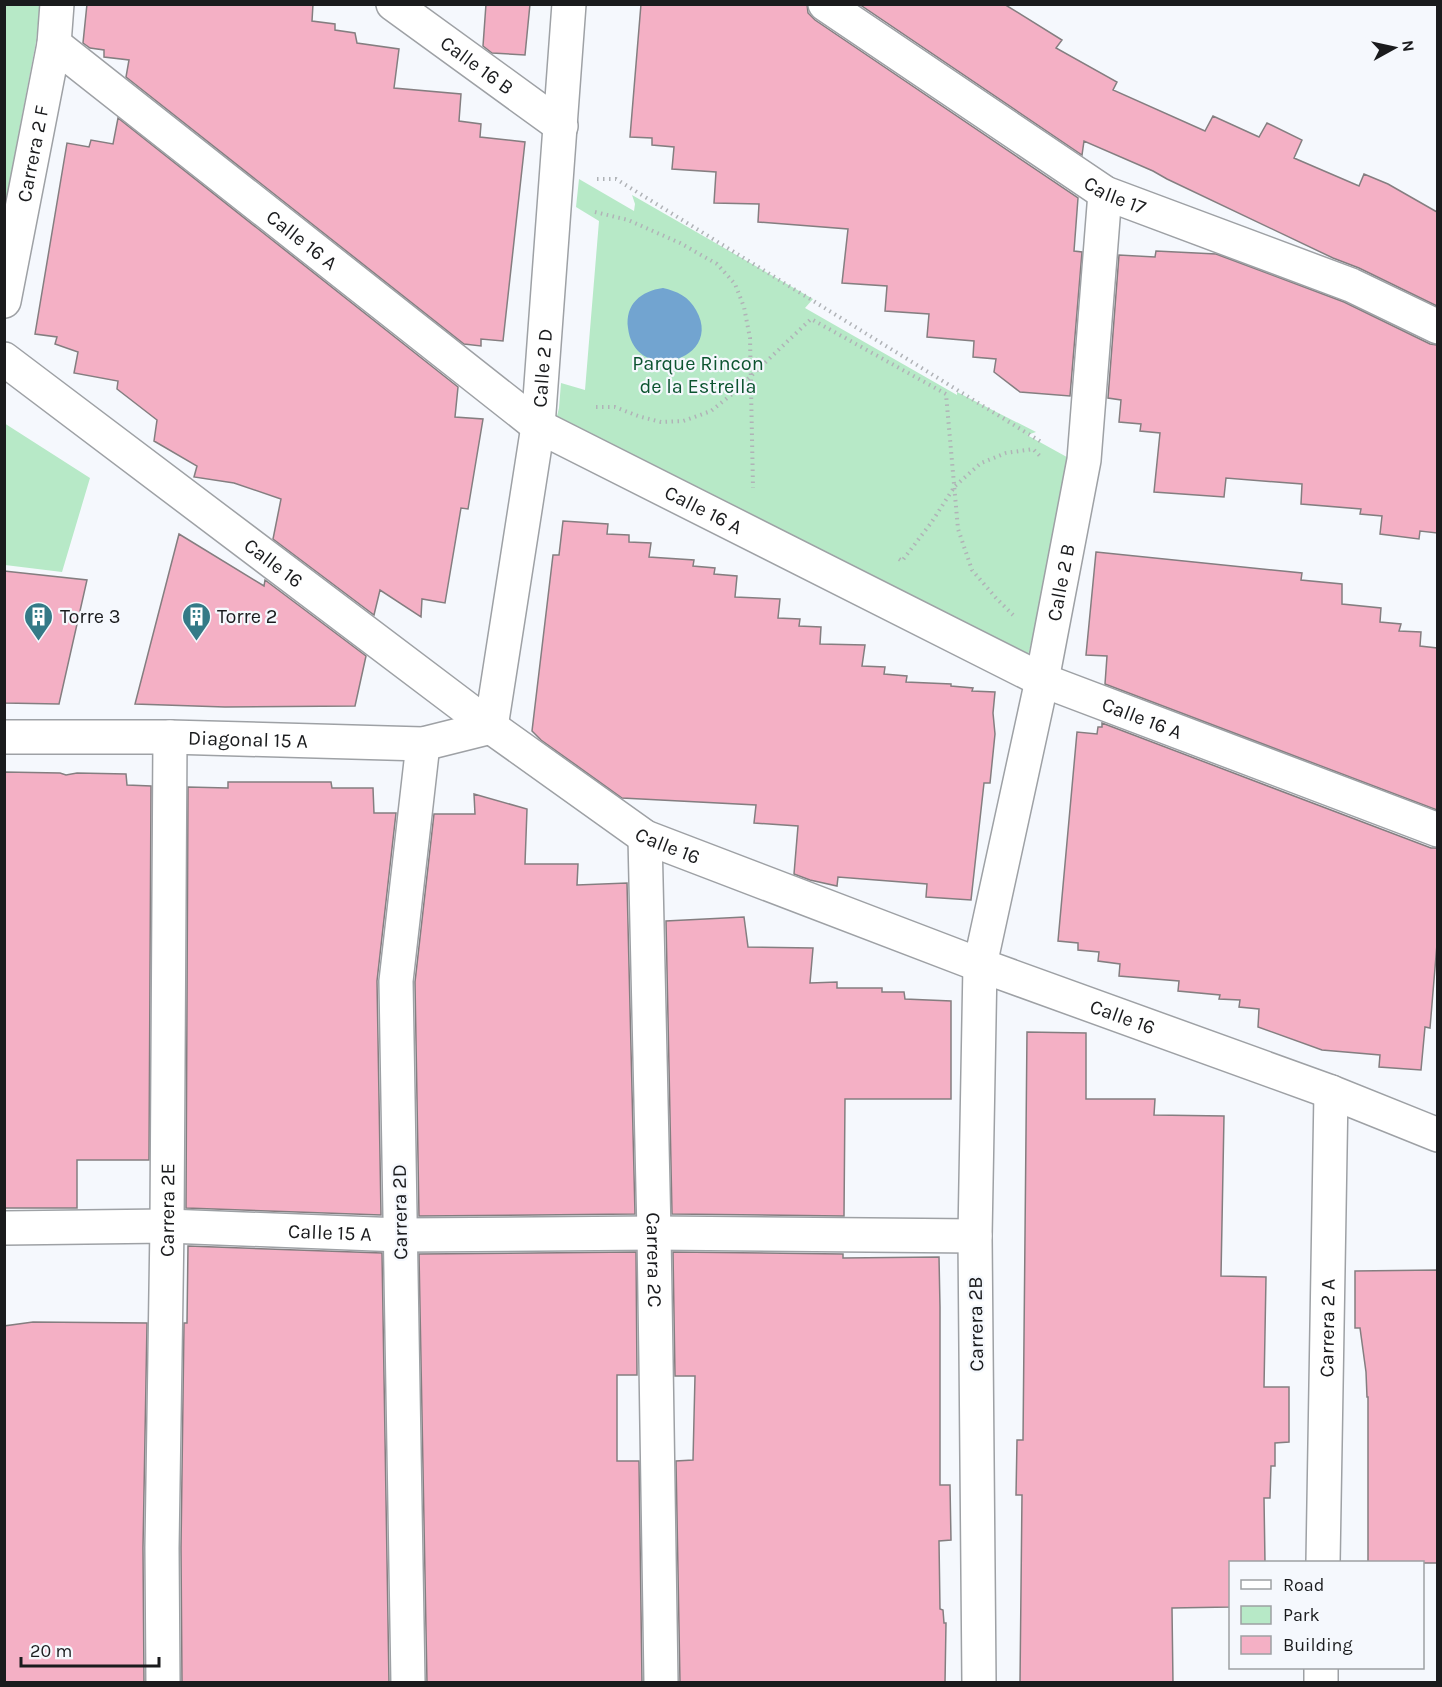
<svg xmlns="http://www.w3.org/2000/svg" width="1442" height="1687" font-family="Karla,sans-serif">
  <rect width="100%" height="100%" fill="#f5f8fd"/>
  <path fill="#b7e9c7" d="M5 4 40 5 36 42 5 205Z
    M579 179 634 211 635 204 632 195 813 299 805 308 957 395V392L1036 432 1027 435 1074 461 1028 656 554 428 559 408 561 383 585 390 599 221 576 207Z
    M4 423 90 478 62 572 5 565Z"/>
  <path fill="#72a4d0" d="M663 288C677 291 689 297 696 310 725 360 635 386 628 328 625 304 641 291 663 288Z"/>
  <path fill="#f4b0c5" stroke="#847e80" stroke-width="1.5" d="M87 4H313L312 21 335 24V30L355 33 357 43 399 49 394 88 461 94 459 121 481 124 480 137 525 142 503 341 481 339V346L464 344 126 77 129 60 104 57V50L90 48 83 43Z
    M486 4H530L525 55 492 53 483 46Z
    M641 4H807L808 13 815 20 1078 198 1074 251 1082 252 1070 396 1020 392 994 372 996 359 973 357 974 341 927 337 929 314 885 311 887 286 842 283 848 229 758 222 759 204 714 203 716 172 672 169 674 147 652 145V138L630 137Z
    M859 4H1004L1062 40 1056 48 1117 82 1113 90 1205 131 1213 116 1259 137 1267 123 1302 140 1294 158 1359 186 1364 174 1388 184 1437 212V306L1359 268 1333 258 1167 179 1153 171 1084 141 1082 155Z
    M118 118 458 387 455 417 483 419 468 509 461 508 445 603 422 599 421 617 380 590 374 615 273 539 281 499 234 483 194 477 197 466 154 441 157 420 117 389 118 381 74 373 78 352 55 344 57 337 35 334 67 143 89 147 91 140 113 144Z
    M1156 251 1216 254 1344 302 1430 344 1437 345V533L1420 531 1419 539 1380 534 1382 516 1360 514 1361 509 1301 504 1302 484 1226 478 1224 497 1154 492 1160 433 1140 431 1141 424 1119 422 1121 400 1108 398 1119 255 1155 257Z
    M563 521 608 524 607 534 629 535V542L651 543 649 557 694 560 693 566 715 568 714 574 737 576 735 597 780 599 778 618 800 619 799 626 821 627 820 644 865 645 862 666 885 667 884 674 907 676 906 682 951 684V686L973 688 972 691 995 692 993 713 995 734 990 783H984L971 900 926 897 927 884 838 877 837 886 810 880 794 874 798 826 754 823 756 805 622 798 541 740 532 731 553 555H559Z
    M179 534 264 586 265 580 366 656 355 706 225 707 135 704Z
    M1096 552 1302 573 1301 580 1342 584V604L1381 608 1380 622 1401 624 1399 631 1421 632 1420 646 1437 648V810L1105 684 1107 656 1086 655Z
    M4 571 87 580 59 704 4 703Z
    M1102 723 1431 848H1437V944L1430 1028 1425 1027 1421 1070 1379 1067 1380 1055 1322 1050 1258 1027 1259 1009 1239 1007 1240 1000 1219 999 1220 995 1178 991 1179 981 1119 976 1120 964 1098 961 1099 952 1078 950V943L1058 941 1077 732 1097 734 1098 727H1102Z
    M4 772 60 773 66 775 77 773 126 774 127 785 151 786 149 1160H77V1208H4Z
    M228 782H331L332 788H373L374 813H396L377 981 381 1215 186 1208 188 787 228 788Z
    M474 794 527 809 525 864H578L577 885 627 883 635 1214 419 1216 415 982 434 814H475Z
    M744 917 748 947 813 948 810 983 837 982V988H882V992H904L905 999 951 1001V1099H845L844 1216 672 1214 666 921Z
    M1027 1032 1086 1033V1099H1155L1154 1115 1224 1116 1221 1276 1266 1277 1264 1387H1289V1442L1275 1443V1466H1271L1270 1498H1264L1265 1563H1230V1607L1172 1608 1173 1683H1020L1022 1495H1016L1017 1440H1023Z
    M188 1246 382 1253 389 1683H182L181 1548 184 1323H187Z
    M636 1252 637 1375H617V1461H639L642 1683H427L419 1254Z
    M673 1252 843 1254V1258L939 1257 940 1307V1485H950L951 1540 939 1541 940 1609 943 1610 944 1623H946L945 1683H680L676 1461 693 1460 695 1376H675Z
    M1437 1270V1563H1368V1397H1367L1366 1372 1360 1328H1355V1271Z
    M33 1322 147 1323 143 1548 144 1683H4V1326Z"/>
  <g fill="none" stroke-linecap="round" stroke-linejoin="round">
    <defs>
      <g id="minor">
        <path id="s1" d="M393 4 561 126"/>
        <path id="s2" d="M54 44 538 426 1042 680 1438 830"/>
        <path id="s3" d="M4 301 54 44 57 4"/>
        <path id="s4" d="M4 359 491 727 645 837 980 965 1331 1092 1438 1135"/>
        <path id="s5" d="M4 737H170L423 744 491 727 538 426 569 4"/>
        <path id="s6" d="M645 837 654 1233 661 1682"/>
        <path id="s7" d="M4 1228 167 1226 401 1235 654 1233 975 1236"/>
        <path id="s8" d="M1323 1562 1331 1092"/>
        <path id="s9" d="M163 1682 162 1548 167 1226 170 737"/>
        <path d="M408 1682 396 981 423 744"/>
        <path id="s10" d="M979 1682 975 1236 980 965 1042 680 1084 460 1105 193"/>
        <path d="M1321 1682V1668"/>
      </g>
      <g id="secondary">
        <path id="s11" d="M825 4 1105 193 1351 285 1438 327"/>
      </g>
    </defs>
    <use href="#minor" stroke="#9ea1a5" stroke-width="36"/>
    <use href="#secondary" stroke="#9ea1a5" stroke-width="36"/>
    <path stroke="#b0b3b7" stroke-width="4" stroke-dasharray="1.5 4.5" stroke-linecap="butt" d="M597 179H616L1043 443
      M595 212 628 220 680 243 717 264 735 284 744 307 750 338 753 488
      M596 407H615L638 416 661 422 683 421 711 411 731 395 811 319 946 394 958 529 972 570 996 598 1013 615
      M899 559 902 561 931 523 955 486 981 463 1006 453 1033 449 1042 458"/>
    <use href="#minor" stroke="#fff" stroke-width="33"/>
    <use href="#secondary" stroke="#fff" stroke-width="33"/>
  </g>
  <defs>
    <symbol id="building-pin" viewBox="-11 -11 22 30"><path d="M0 17L-7.5 6A9.5 9.5 0 1 1 7.5 6Z" fill="#347a87" stroke="#f5f8fd"/><path d="M-4-6H4V6H1V3H-1V6H-4ZM-2.5-4.3h1.7v1.8h-1.7ZM.8-4.3h1.7v1.8H.8ZM-2.5-1h1.7V.8h-1.7ZM.8-1h1.7V.8H.8Z" fill="#fff"/></symbol>
  </defs>
  <g fill-rule="evenodd">
    <use href="#building-pin" x="22" y="600" width="33" height="45"/>
    <use href="#building-pin" x="180" y="600" width="33" height="45"/>
  </g>
  <g text-anchor="middle" dominant-baseline="central" stroke-width="4.5" stroke-linejoin="round" paint-order="stroke">
    <g font-size="20" fill="#1a1b1d" stroke="#f5f8fd">
      <text stroke="none"><textPath href="#s1" startOffset="104">Calle 16 B</textPath></text>
      <text stroke="none"><textPath href="#s3" startOffset="150">Carrera 2 F</textPath></text>
      <text stroke="none"><textPath href="#s11" startOffset="348">Calle 17</textPath></text>
      <text stroke="none"><textPath href="#s2" startOffset="316">Calle 16 A</textPath></text>
      <text stroke="none"><textPath href="#s5" startOffset="852">Calle 2 D</textPath></text>
      <text stroke="none"><textPath href="#s2" startOffset="802">Calle 16 A</textPath></text>
      <text stroke="none"><textPath href="#s4" startOffset="338">Calle 16</textPath></text>
      <text stroke="none"><textPath href="#s10" startOffset="1108">Calle 2 B</textPath></text>
      <text stroke="none"><textPath href="#s2" startOffset="1288">Calle 16 A</textPath></text>
      <text stroke="none"><textPath href="#s5" startOffset="244">Diagonal 15 A</textPath></text>
      <text stroke="none"><textPath href="#s4" startOffset="824">Calle 16</textPath></text>
      <text stroke="none"><textPath href="#s4" startOffset="1310">Calle 16</textPath></text>
      <text stroke="none"><textPath href="#s9" startOffset="472">Carrera 2E</textPath></text>
      <text transform="translate(400 1212) rotate(-91)">Carrera 2D</text>
      <text stroke="none"><textPath href="#s7" startOffset="326">Calle 15 A</textPath></text>
      <text stroke="none"><textPath href="#s6" startOffset="423">Carrera 2C</textPath></text>
      <text transform="translate(976 1324) rotate(-91)">Carrera 2B</text>
      <text stroke="none"><textPath href="#s8" startOffset="234">Carrera 2 A</textPath></text>
    </g>
    <g font-size="20" fill="#0c5430" stroke="#f5f8fd">
      <text x="698" y="363">Parque Rincon<tspan x="698" dy="23">de la Estrella</tspan></text>
    </g>
    <g font-size="20" fill="#1a1b1d" stroke="#f5f8fd" text-anchor="start">
      <text x="60" y="616">Torre 3</text>
      <text x="217" y="616">Torre 2</text>
    </g>
  </g>
  <rect width="1442" height="1687" fill="none" stroke="#1a1b1d" stroke-width="12"/>
  <rect x="1229" y="1561" width="195" height="108" fill="#f5f8fd" stroke="#9da0a3" stroke-width="1.5"/>
  <rect x="1241" y="1580" width="30" height="9" fill="#ffffff" stroke="#9da0a3" stroke-width="1.5"/>
  <text x="1283" y="1591" font-size="18" fill="#1a1b1d">Road</text>
  <rect x="1241" y="1606" width="30" height="18" fill="#b7e9c7" stroke="#9da0a3" stroke-width="1.5"/>
  <text x="1283" y="1621" font-size="18" fill="#1a1b1d">Park</text>
  <rect x="1241" y="1636" width="30" height="18" fill="#f4b0c5" stroke="#9da0a3" stroke-width="1.5"/>
  <text x="1283" y="1651" font-size="18" fill="#1a1b1d">Building</text>
  <g transform="translate(1394 48) rotate(82)" stroke="#f5f8fd" stroke-width="4.5" paint-order="stroke">
  <path d="M0-4.5L10 22L0 15L-10 22Z" fill="#1a1b1d"/>
  <text y="-9" font-size="16" font-weight="bold" text-anchor="middle" fill="#1a1b1d">N</text>
  </g>
  <path d="M21 1657v9h138v-9" fill="none" stroke="#1a1b1d" stroke-width="3"/>
  <text x="30" y="1657" font-size="18" fill="#1a1b1d" stroke="#f5f8fd" stroke-width="4.5" paint-order="stroke">20 m</text>
</svg>
